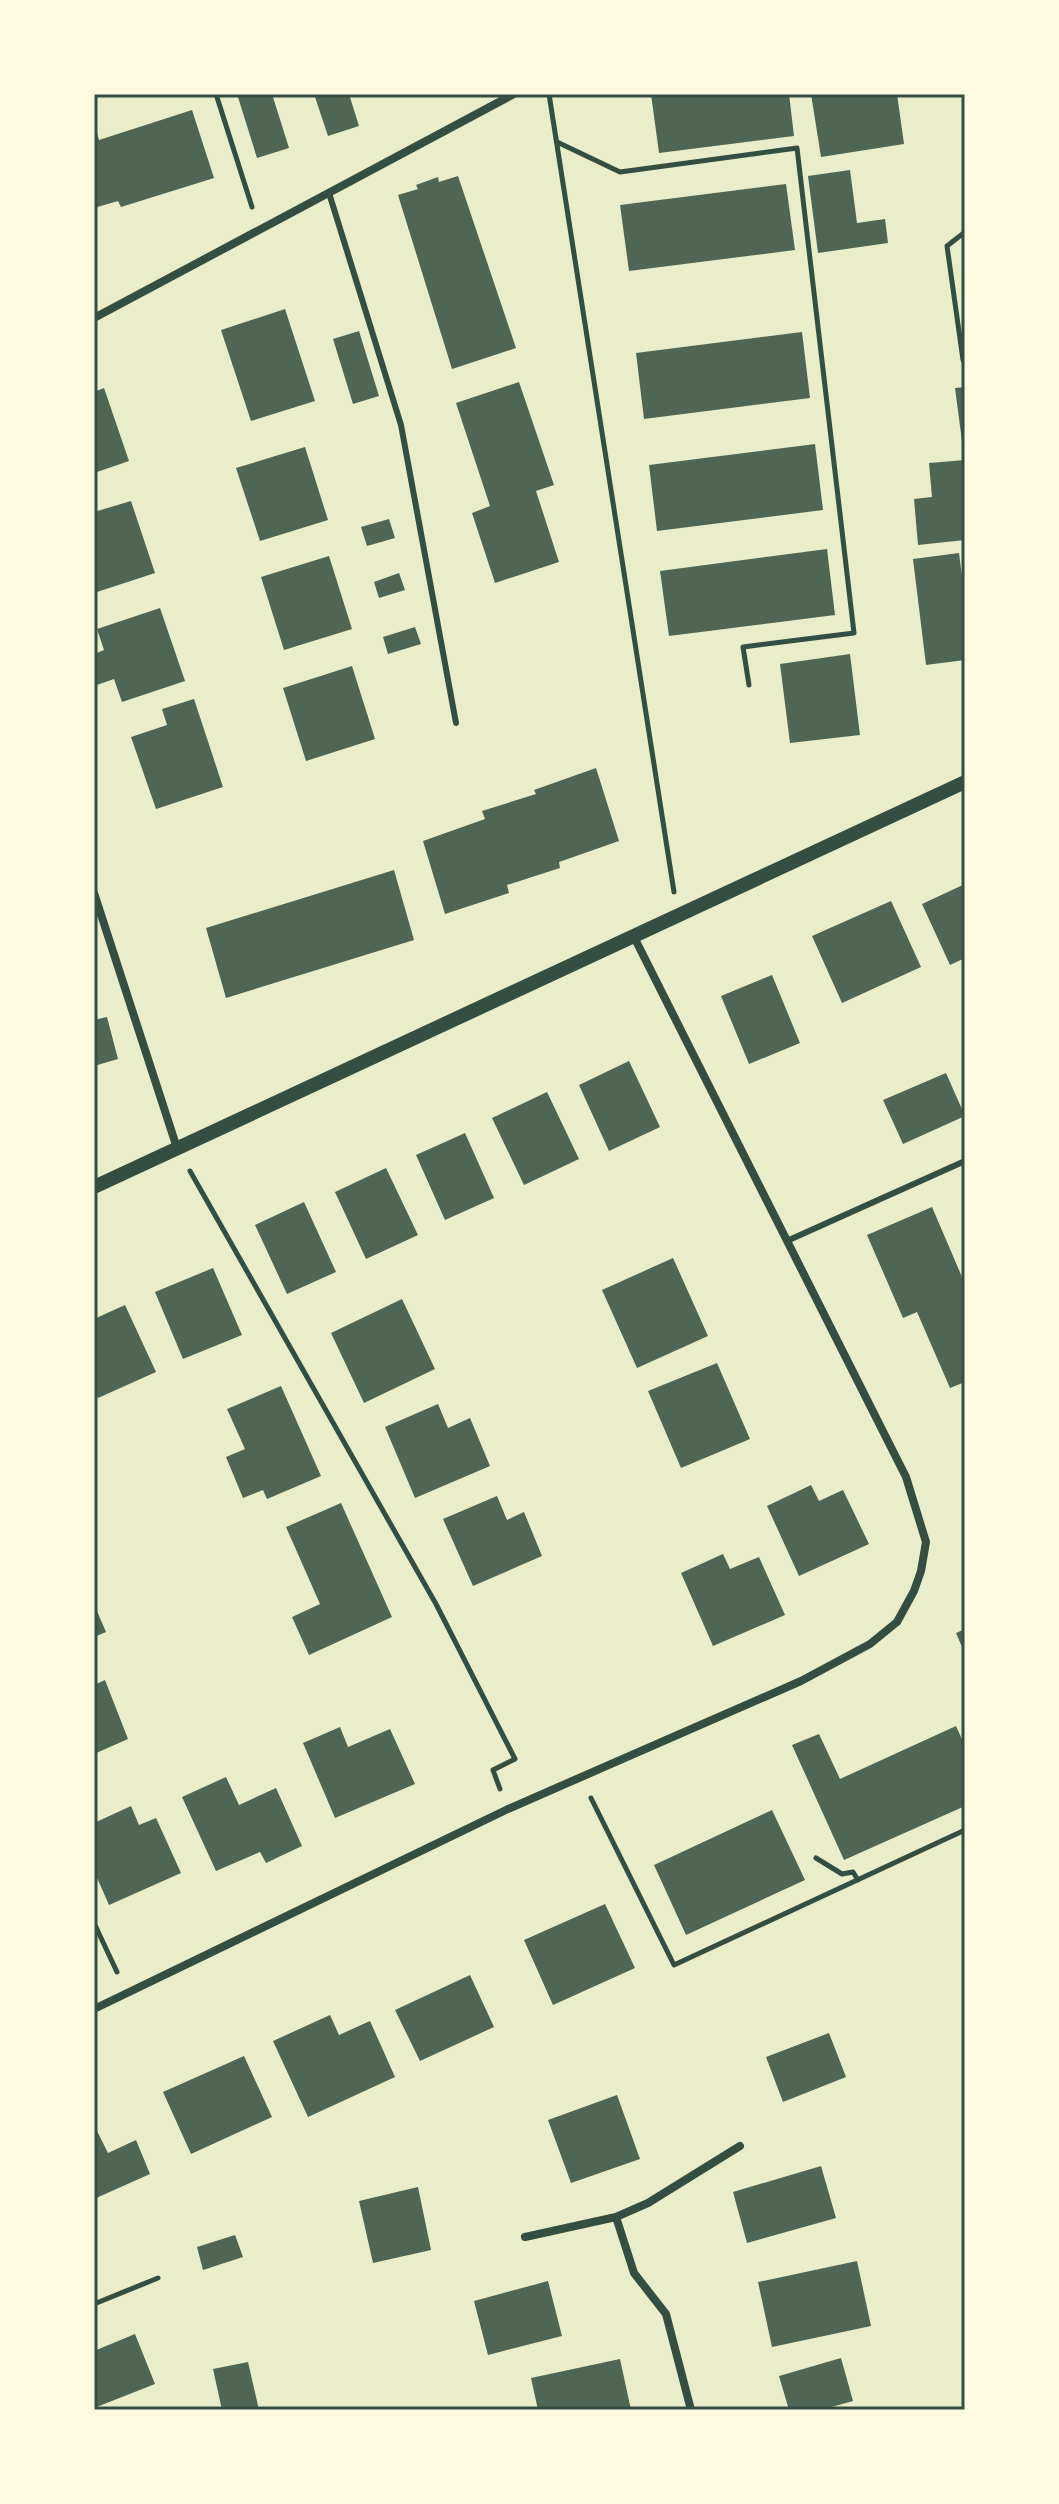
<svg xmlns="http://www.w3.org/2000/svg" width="1059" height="2504" font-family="Lora,serif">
  <rect width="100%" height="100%" fill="#e9edc9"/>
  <path fill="#4f6655" d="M237 94H272L289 148 257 158Z
    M314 94H349L359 126 328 136Z
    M651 94H789L794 136 659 153Z
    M811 94H897L904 144 821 157Z
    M192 110 214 178 121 207 118 201 94 208V134L97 133 99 140Z
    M850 170 857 223 885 219 888 243 818 253 808 176Z
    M458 176 516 348 452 369 398 195 418 189 416 185 438 177 439 182Z
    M786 184 795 250 629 271 620 205Z
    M285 309 315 401 251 421 221 330Z
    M359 331 379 396 353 404 333 339Z
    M802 332 810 398 644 419 636 353Z
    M519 382 554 485 536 491 559 562 495 583 472 513 490 506 456 403Z
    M965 387V449H963L955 388Z
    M104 388 129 461 94 473V392Z
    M815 444 823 510 657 531 649 465Z
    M305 447 328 520 260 541 236 468Z
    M965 460V540L918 545 914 499 932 497 929 463Z
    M131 501 155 573 94 593V512Z
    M389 519 395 538 367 546 361 527Z
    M827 549 835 615 669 636 660 571Z
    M959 553 965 600V660L926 665 913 559Z
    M329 556 352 629 284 650 261 577Z
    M399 573 405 590 379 598 374 582Z
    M160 608 185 681 122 702 114 679 94 686V654L104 650 97 629Z
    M415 627 421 644 388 654 383 637Z
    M850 654 860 735 790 743 780 664Z
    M352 666 375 739 306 761 283 688Z
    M194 699 223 787 156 809 131 737 167 725 162 709Z
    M596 768 619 841 559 862 560 868 507 885 509 893 445 914 423 841 485 819 482 811 536 794 534 790Z
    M394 870 414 940 226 998 206 928Z
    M965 884V958L950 965 922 904Z
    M891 901 921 967 842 1003 812 936Z
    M772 975 800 1043 749 1064 721 996Z
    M107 1017 118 1059 94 1066V1020Z
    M629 1061 660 1127 609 1151 579 1085Z
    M946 1073 965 1116 903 1144 883 1100Z
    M547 1092 579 1159 524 1185 492 1118Z
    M465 1133 494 1198 445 1220 416 1155Z
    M386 1168 418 1235 366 1259 335 1192Z
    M304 1202 336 1272 287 1294 255 1225Z
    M932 1207 965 1284V1382L950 1388 917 1312 903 1318 867 1235Z
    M673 1258 708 1336 637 1368 602 1290Z
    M213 1268 242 1335 183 1359 155 1292Z
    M402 1299 435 1369 364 1403 331 1333Z
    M125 1305 156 1372 98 1398 94 1390V1319Z
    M717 1363 750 1439 681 1468 648 1391Z
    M281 1386 321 1476 267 1499 263 1490 243 1498 226 1457 245 1449 227 1409Z
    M438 1404 448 1428 470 1418 490 1466 415 1498 385 1427Z
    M811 1485 819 1501 843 1490 869 1544 799 1576 767 1506Z
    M497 1496 507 1520 524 1512 542 1556 473 1586 443 1519Z
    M341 1503 392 1617 309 1655 292 1617 320 1604 286 1527Z
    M723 1554 730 1569 759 1557 785 1615 713 1646 681 1573Z
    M94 1604 106 1632 94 1637Z
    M965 1629V1654L956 1633Z
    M105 1680 128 1739 94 1754V1685Z
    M956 1726 965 1746V1806L844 1860 792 1745 819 1734 840 1779Z
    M340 1727 348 1747 390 1729 415 1784 335 1818 303 1743Z
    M226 1777 239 1805 276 1788 302 1846 266 1863 260 1852 216 1871 182 1797Z
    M131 1806 139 1825 156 1818 181 1873 109 1905 94 1871V1823Z
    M772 1810 805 1880 686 1935 654 1865Z
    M605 1904 635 1968 553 2005 524 1940Z
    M470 1975 494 2027 420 2061 395 2010Z
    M330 2015 339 2035 370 2021 395 2077 308 2117 273 2041Z
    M829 2033 846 2077 783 2102 766 2057Z
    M244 2056 272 2117 191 2154 163 2092Z
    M617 2095 640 2159 571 2183 548 2120Z
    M97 2131 108 2153 136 2140 150 2174 94 2199V2132Z
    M821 2166 836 2218 747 2243 733 2192Z
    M418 2187 431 2250 373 2263 359 2201Z
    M235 2235 243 2257 203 2270 197 2247Z
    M857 2261 871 2326 772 2347 758 2282Z
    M548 2281 562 2336 488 2355 474 2301Z
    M135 2334 155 2384 94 2408V2351Z
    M841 2358 853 2401 821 2410H789L779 2376Z
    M620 2359 631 2410H538L531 2378Z
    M248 2362 259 2410H222L213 2369Z"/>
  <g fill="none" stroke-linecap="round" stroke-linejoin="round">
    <path stroke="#344e41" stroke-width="5" d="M216 94 252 207
      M549 94 674 892
      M557 142 620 172 797 148 854 633 743 647 749 685
      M963 360 947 246 965 232
      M190 1171 436 1604 515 1759 493 1770 500 1789
      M591 1798 674 1965 965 1830
      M816 1858 842 1874 853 1872 858 1880
      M94 1923 117 1972
      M94 2304 158 2278"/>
    <path stroke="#344e41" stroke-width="6" d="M329 193 401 425 456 723
      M789 1240 965 1161"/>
    <path stroke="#344e41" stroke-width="8" d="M94 318 514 94
      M94 893 177 1148
      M94 2009 508 1809 801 1681 870 1644 897 1622 914 1591 921 1571 926 1542 906 1477 634 937
      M616 2217 634 2273 666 2314 691 2410
      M525 2237 616 2217 648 2203 740 2146"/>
    <path stroke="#344e41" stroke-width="14" d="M94 1187 965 782"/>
  </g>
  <rect width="1059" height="2504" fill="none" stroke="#fefae0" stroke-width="192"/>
  <rect x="96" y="96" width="867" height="2312" fill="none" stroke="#344e41" stroke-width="3"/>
</svg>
